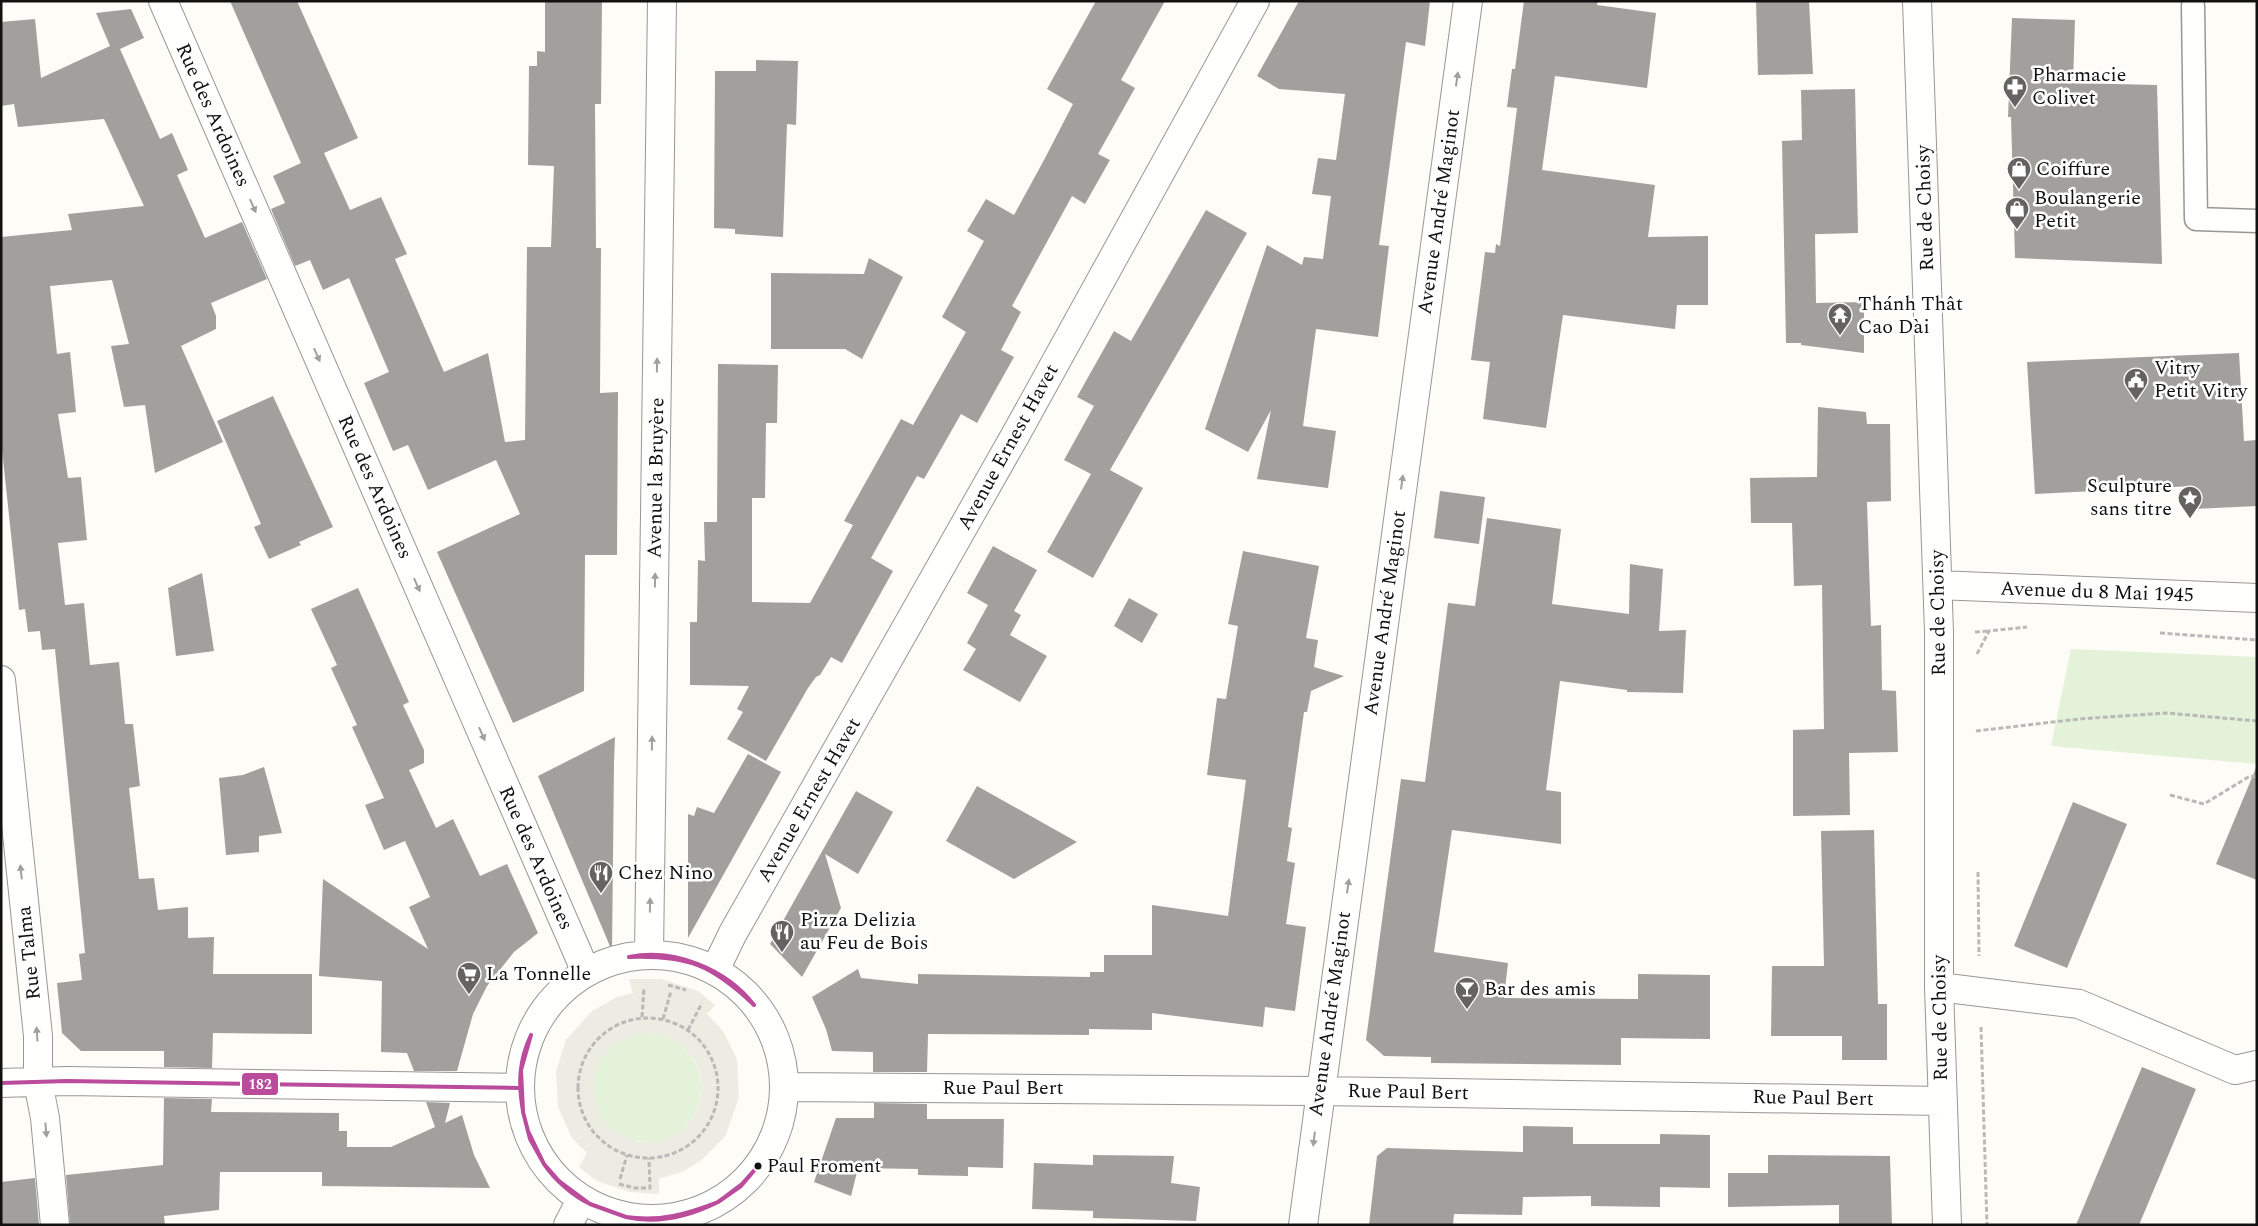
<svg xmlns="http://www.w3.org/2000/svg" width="2258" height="1226" font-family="Spectral,serif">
  <rect width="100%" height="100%" fill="#fdfcf7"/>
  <path fill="#e3f2d8" d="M2071 649 2257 657V764L2051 746Z
    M593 1088a54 54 0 1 1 108 0a54 54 0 1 1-108 0Z"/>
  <path fill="#edece2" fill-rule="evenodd" d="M629 979H662L698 991 715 1005 707 1014 723 1031 737 1059 739 1097 726 1135 703 1159 684 1171 659 1179V1194L630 1192 617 1188 595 1180 579 1167 587 1153 572 1138 558 1107 556 1071 566 1040 592 1011 617 997 633 993ZM651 1034 668 1038 684 1048 695 1061 701 1078V1095L696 1112 686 1126 672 1136 656 1141 638 1142 622 1135 608 1125 598 1110 594 1092 595 1074 603 1057 616 1044 632 1036Z"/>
  <path fill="#a1a09c" d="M230 1H297L358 138 324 153 350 210 381 197 407 254 395 259 444 372 488 353 505 442 525 440 527 247H551L554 166 528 165 529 66H537V51L545 52V1H602L601 104H595L596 248H601L600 393 618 392 617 555H585L584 691 513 723 437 552 520 514 496 460 428 490 408 445 393 451 364 383 389 372 349 278 323 290 310 260 295 266 271 209 285 203 273 176 301 163Z
    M1096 1H1165L1121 80 1135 88 1098 154 1110 160 1085 204 1072 196 1012 306 1021 312 1001 350 1014 357 977 423 961 414 924 479 917 476 871 558 893 571 842 663 831 657 820 675 816 677 808 688 766 761 727 739 743 712 737 709 749 686 690 685V622H697L698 560 705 561 704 522H717L718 364 778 365 777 423H766L765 498H752V602L810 603 853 525 844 521 901 419 913 425 966 332 942 317 984 241 967 231 986 199 1014 215 1044 160 1073 104 1047 89Z
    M1299 1H1430L1425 46 1406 42 1379 245 1389 246 1378 337 1316 329 1303 426 1336 431 1328 488 1257 479 1271 410 1248 452 1205 429 1267 245 1302 265 1304 257 1323 259 1331 196 1312 194 1318 158 1336 160 1345 94 1279 89 1257 76Z
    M1524 1H1598L1597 5 1656 13 1647 88 1555 76 1542 170 1655 185 1648 237 1708 236V305H1677L1675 329 1563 315 1546 428 1483 419 1490 362 1471 360 1485 252 1495 253 1496 244 1500 246 1517 108 1507 107 1512 69H1515Z
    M1756 1H1809L1813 74 1758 75Z
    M131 9 144 38 120 49 160 139 172 133 188 170 177 175 205 238 242 222 267 279 211 303 216 316V329L181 346 223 442 155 473 145 405 124 407 111 346 129 344 112 280 50 286 57 354 70 352 76 412 58 414 68 478 81 477 87 540 58 543 65 605 84 603 90 665 119 662 125 724H133L140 786 129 788 139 879 154 878 158 910 188 907V938L214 937 213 974H312V1034L213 1033 212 1068 164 1067V1051H81L62 1033 57 983 82 980 79 954 85 953 55 649 42 650 40 631 28 632 25 609 19 610 1 440V237L72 230 68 214 144 206 104 119 18 127 14 104 1 106V22L35 19 41 78 110 46 96 13Z
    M2012 18 2075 20 2073 83 2157 85 2162 264 2015 258 2011 117H2008Z
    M756 60 798 61 796 125 787 124 783 237 735 234V229L714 228 715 71H756Z
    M1855 89 1858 233 1786 235 1815 234 1816 303 1864 302V353L1801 345V343H1786L1782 141 1802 140 1801 90Z
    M1206 210 1247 233 1110 470 1143 488 1093 578 1047 552 1091 474 1064 460 1094 406 1077 397 1114 331 1131 341Z
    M869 258 903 277 862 359 845 349H771V273L864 274Z
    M2239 353 2244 441 2257 440V506L2194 509 2193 486 2035 494 2027 362Z
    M273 396 333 527 299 542 301 545 269 559 254 527 261 524 217 421Z
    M1818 407 1866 412 1867 424H1890L1891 501 1867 502 1871 626 1881 625 1882 690 1896 691 1898 752 1849 753 1850 815 1793 816V730L1824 729 1822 585 1794 586 1792 523H1751L1750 478 1817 477Z
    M1440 491 1485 497 1479 544 1434 538Z
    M1487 518 1561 529 1552 604 1629 614 1630 564 1663 569 1659 631 1686 630 1683 693 1627 692V690L1560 681 1546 790 1561 792V844L1452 830 1434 952 1508 963 1504 998 1638 999V974L1710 975V1039L1621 1038V1065L1431 1063V1057L1384 1056 1366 1040 1401 779 1425 782 1448 603 1475 606Z
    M993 546 1037 570 1014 611 1021 615 1010 635 1047 656 1020 702 963 670 976 649 967 643 988 605 967 593Z
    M1243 551 1319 566 1306 638 1318 640 1314 667 1344 676 1311 691 1307 712H1304L1288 827 1292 828 1287 861 1295 863 1286 924 1306 927 1295 1011 1265 1007 1263 1027 1152 1013V1030L1089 1029V1035L928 1034 927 1072H873V1052L832 1051 826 1029 812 997 858 969 861 978 918 984V974L1090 977V972H1104V955H1152V905L1228 916 1246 780 1207 775 1217 698 1226 699 1238 626 1228 624Z
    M202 573 214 651 176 656 168 588Z
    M358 588 409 702 403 705 424 750V763L409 770 436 828 453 819 480 876 507 864 538 933 514 952 487 986 473 1014 457 1071H414L407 1053 381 1052 382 981 319 976 323 879 428 949 409 907 430 897 405 841 384 850 365 805 384 798 352 727 357 725 331 668 337 665 311 609Z
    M1129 598 1158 614 1142 643 1114 626Z
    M615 737 614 763 612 951 538 776Z
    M748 754 781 772 688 938V814L694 816 697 807 714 813Z
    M264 767 282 833 259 836V852L226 855 219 778 243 775Z
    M2256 768H2257V880L2216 864Z
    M977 786 1077 842 1014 879 946 841Z
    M856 791 893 812 858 874 825 854 841 908 802 977 770 944Z
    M2073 802 2127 824 2067 968 2014 946Z
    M1874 830 1878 1004H1887V1060H1842V1036H1771L1772 966H1824L1821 831Z
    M2142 1067 2196 1089 2139 1225H2076Z
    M164 1098 212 1099 211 1112 339 1113V1131H347V1147H391L435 1127 426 1102 450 1103 445 1123 462 1115 474 1155 490 1188 322 1186V1172H220L219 1210 164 1216 165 1225H70L66 1175 163 1165Z
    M874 1103 927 1104V1119H1004L1003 1168 968 1167V1176L918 1175V1169L858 1168 851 1196 814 1182 836 1118H874Z
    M1523 1126 1573 1127V1144H1660V1134L1710 1135V1188L1660 1187V1207L1591 1206V1196L1523 1197 1522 1215 1454 1214 1453 1225H1369L1377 1156 1387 1148 1523 1152Z
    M1093 1155 1174 1156 1171 1183 1200 1187 1196 1221 1093 1218V1211L1032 1209 1034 1163 1093 1165Z
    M1768 1155 1890 1156 1892 1225H1839V1205L1728 1207V1173H1768Z
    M35 1178 39 1225H1V1182Z"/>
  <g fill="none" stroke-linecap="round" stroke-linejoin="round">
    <defs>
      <path id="lane" d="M2193 6 2196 219 2257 221"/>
      <path id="street" d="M163 1 586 972
        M1917 1 1939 632V987L1947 1225
        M1938 585 2257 598
        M1 680 38 1036V1082L45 1118 55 1225
        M649 954 662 1
        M520 1087a132 132 0 1 1 264 0a132 132 0 1 1-264 0Z
        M715 970 733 933 1016 434 1255 1
        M1939 987 2079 1004 2235 1070 2257 1065
        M1 1083 67 1081 519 1088
        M785 1087 1320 1091 1942 1101
        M568 1225 581 1200
        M1303 1225 1468 1"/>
    </defs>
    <use href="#lane" stroke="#979795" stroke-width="25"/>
    <use href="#street" stroke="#979795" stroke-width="30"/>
    <path stroke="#b9b9b8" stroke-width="3" stroke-dasharray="5 2.5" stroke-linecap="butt" d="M1975 632 1989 631
      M2160 633 2257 640
      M1977 654 1989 631 2027 627
      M1976 731 2079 719 2166 713 2257 721
      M2170 795 2204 804 2250 776 2257 777
      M1978 872 1979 956
      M668 985 686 990
      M642 1017 644 988
      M578 1088a70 70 0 1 1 140 0a70 70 0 1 1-140 0Z
      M663 1019 671 991
      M1981 1027 1987 1225
      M688 1030 702 1003
      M620 1179 627 1155
      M619 1184 635 1188H650L649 1158"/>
    <use href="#lane" stroke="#fffffe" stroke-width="22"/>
    <use href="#street" stroke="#fffffe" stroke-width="28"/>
    <defs>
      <path id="bus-1" d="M629 957C674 948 726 969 754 1005
        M629 957C688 955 712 965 754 1005
        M1 1083 67 1081 519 1088
        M523 1111C518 1083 519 1060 531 1035
        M523 1111 521 1070 531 1035
        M523 1112 528 1131 544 1164
        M523 1112 530 1139 544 1164
        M544 1164 559 1181 590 1204
        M544 1164C555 1180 573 1196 590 1204
        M718 1202 742 1184 758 1166
        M718 1202 741 1186 758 1166
        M590 1204 626 1217
        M590 1204 626 1217
        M626 1217C660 1222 687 1214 718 1202
        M626 1217C657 1224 690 1216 718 1202"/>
    </defs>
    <use href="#bus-1" stroke="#fff" stroke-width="8"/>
    <use href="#bus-1" stroke="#ba4c9b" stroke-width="4"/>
  </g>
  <defs><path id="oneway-solid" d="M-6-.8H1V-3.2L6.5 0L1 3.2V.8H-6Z" transform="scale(1.25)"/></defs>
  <g fill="#a0a09f">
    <use href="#oneway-solid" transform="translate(1457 79) rotate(-82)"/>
    <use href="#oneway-solid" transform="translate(253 206) rotate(66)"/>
    <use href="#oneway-solid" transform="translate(317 355) rotate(66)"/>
    <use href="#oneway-solid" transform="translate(657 365) rotate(-89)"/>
    <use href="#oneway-solid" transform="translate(1402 482) rotate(-82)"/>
    <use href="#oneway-solid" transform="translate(655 580) rotate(-89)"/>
    <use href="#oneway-solid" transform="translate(417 585) rotate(66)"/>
    <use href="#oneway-solid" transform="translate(482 734) rotate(66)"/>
    <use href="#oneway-solid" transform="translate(652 743) rotate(-89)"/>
    <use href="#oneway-solid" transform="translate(21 872) rotate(-96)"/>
    <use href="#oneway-solid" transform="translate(1348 886) rotate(-82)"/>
    <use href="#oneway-solid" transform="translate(650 905) rotate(-89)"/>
    <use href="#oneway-solid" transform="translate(37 1034) rotate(-94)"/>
    <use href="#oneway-solid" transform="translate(46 1130) rotate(85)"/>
    <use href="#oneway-solid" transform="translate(1314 1139) rotate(97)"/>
  </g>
  <defs>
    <symbol id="pharmacy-pin" viewBox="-11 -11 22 30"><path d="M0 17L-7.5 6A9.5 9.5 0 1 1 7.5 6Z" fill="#646362" stroke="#fff"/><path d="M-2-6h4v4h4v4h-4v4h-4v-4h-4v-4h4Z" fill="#fff"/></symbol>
    <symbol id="shop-pin" viewBox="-11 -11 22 30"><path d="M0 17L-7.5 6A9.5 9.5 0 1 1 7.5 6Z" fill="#646362" stroke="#fff"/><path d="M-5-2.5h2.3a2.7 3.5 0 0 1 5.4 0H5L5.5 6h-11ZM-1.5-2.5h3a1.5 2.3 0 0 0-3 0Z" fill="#fff"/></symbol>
    <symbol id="temple-pin" viewBox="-11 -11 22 30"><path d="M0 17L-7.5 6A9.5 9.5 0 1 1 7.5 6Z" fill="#646362" stroke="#fff"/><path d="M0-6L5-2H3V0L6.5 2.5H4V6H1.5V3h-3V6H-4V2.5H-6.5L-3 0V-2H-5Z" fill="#fff"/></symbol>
    <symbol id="civic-pin" viewBox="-11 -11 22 30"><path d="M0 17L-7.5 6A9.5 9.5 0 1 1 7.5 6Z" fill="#646362" stroke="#fff"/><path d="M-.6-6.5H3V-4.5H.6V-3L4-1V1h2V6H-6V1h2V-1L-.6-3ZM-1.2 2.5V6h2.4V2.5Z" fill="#fff"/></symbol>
    <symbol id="sight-pin" viewBox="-11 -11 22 30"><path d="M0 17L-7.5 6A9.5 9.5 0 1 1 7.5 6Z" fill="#646362" stroke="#fff"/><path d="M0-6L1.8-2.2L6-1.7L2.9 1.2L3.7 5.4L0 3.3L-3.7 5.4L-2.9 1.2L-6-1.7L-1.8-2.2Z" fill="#fff"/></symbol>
    <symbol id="restaurant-pin" viewBox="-11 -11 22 30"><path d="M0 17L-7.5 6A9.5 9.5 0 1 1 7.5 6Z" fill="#646362" stroke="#fff"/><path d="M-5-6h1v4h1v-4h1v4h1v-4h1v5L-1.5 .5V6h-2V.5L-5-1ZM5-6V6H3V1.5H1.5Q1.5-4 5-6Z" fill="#fff"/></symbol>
    <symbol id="supermarket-pin" viewBox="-11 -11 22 30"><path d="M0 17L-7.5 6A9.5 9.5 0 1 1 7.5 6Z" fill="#646362" stroke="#fff"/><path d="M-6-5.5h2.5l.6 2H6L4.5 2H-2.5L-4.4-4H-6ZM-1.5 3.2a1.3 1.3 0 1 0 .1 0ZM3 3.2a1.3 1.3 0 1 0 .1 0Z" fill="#fff"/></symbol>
    <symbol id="bar-pin" viewBox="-11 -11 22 30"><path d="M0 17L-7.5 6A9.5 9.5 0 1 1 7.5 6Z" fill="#646362" stroke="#fff"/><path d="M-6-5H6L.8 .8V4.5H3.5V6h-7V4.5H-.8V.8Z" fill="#fff"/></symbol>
  </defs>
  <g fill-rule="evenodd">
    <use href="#pharmacy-pin" x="2001" y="73" width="28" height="38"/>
    <use href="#shop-pin" x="2005" y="155" width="28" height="38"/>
    <use href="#shop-pin" x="2003" y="195" width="28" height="38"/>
    <use href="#temple-pin" x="1826" y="301" width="28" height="38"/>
    <use href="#civic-pin" x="2122" y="366" width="28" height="38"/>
    <use href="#sight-pin" x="2176" y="484" width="28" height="38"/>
    <use href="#restaurant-pin" x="587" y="859" width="28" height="38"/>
    <use href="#restaurant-pin" x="768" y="918" width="28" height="38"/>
    <use href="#supermarket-pin" x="455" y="960" width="28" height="38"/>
    <use href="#bar-pin" x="1453" y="975" width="28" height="38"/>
  </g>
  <circle fill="#111" stroke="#fff" stroke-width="2" cx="758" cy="1166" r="4.5"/>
  <g text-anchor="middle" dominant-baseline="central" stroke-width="5" stroke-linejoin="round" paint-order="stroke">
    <g font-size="19" fill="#111" stroke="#fff" text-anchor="start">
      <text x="767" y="1166">Paul Froment</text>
    </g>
    <g font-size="20" fill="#111" stroke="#fff" text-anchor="start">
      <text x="2032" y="75">Pharmacie<tspan x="2032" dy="23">Colivet</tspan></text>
      <text x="2036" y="169">Coiffure</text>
      <text x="2034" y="198">Boulangerie<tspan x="2034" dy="23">Petit</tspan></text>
      <text x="1858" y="304">Thánh Thât<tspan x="1858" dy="23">Cao Dài</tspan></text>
      <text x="2154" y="368">Vitry<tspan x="2154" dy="23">Petit Vitry</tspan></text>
      <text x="2172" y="486" text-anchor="end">Sculpture<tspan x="2172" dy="23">sans titre</tspan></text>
      <text x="618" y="873">Chez Nino</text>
      <text x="800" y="920">Pizza Delizia<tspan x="800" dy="23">au Feu de Bois</tspan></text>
      <text x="486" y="974">La Tonnelle</text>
      <text x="1484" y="989">Bar des amis</text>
    </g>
    <g font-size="20" fill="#111" stroke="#fff">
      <text transform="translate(213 115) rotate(66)">Rue des Ardoines</text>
      <text transform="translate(1925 208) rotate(-92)">Rue de Choisy</text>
      <text transform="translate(1439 212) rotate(-82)">Avenue André Maginot</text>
      <text transform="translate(1008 447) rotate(-61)">Avenue Ernest Havet</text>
      <text transform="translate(656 478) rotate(-89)">Avenue la Bruyère</text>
      <text transform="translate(375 487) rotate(66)">Rue des Ardoines</text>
      <text transform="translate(2097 592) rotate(2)">Avenue du 8 Mai 1945</text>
      <text transform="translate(1385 613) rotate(-82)">Avenue André Maginot</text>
      <text transform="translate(1938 613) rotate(-91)">Rue de Choisy</text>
      <text transform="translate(809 800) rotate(-60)">Avenue Ernest Havet</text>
      <text transform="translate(536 858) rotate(66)">Rue des Ardoines</text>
      <text transform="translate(29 953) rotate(-96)">Rue Talma</text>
      <text transform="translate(1330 1014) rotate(-82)">Avenue André Maginot</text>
      <text transform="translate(1940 1018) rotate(-91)">Rue de Choisy</text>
      <text x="1003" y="1088">Rue Paul Bert</text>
      <text transform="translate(1408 1092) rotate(1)">Rue Paul Bert</text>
      <text transform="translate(1813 1098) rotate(1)">Rue Paul Bert</text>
    </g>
  </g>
  <rect stroke="#fff" stroke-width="2" x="241" y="1072" width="38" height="24" rx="5" fill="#ba4c9b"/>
  <g font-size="14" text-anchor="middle" font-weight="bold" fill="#fff">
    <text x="260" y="1089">182</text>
  </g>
  <rect width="2258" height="1226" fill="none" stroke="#111111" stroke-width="5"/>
</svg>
